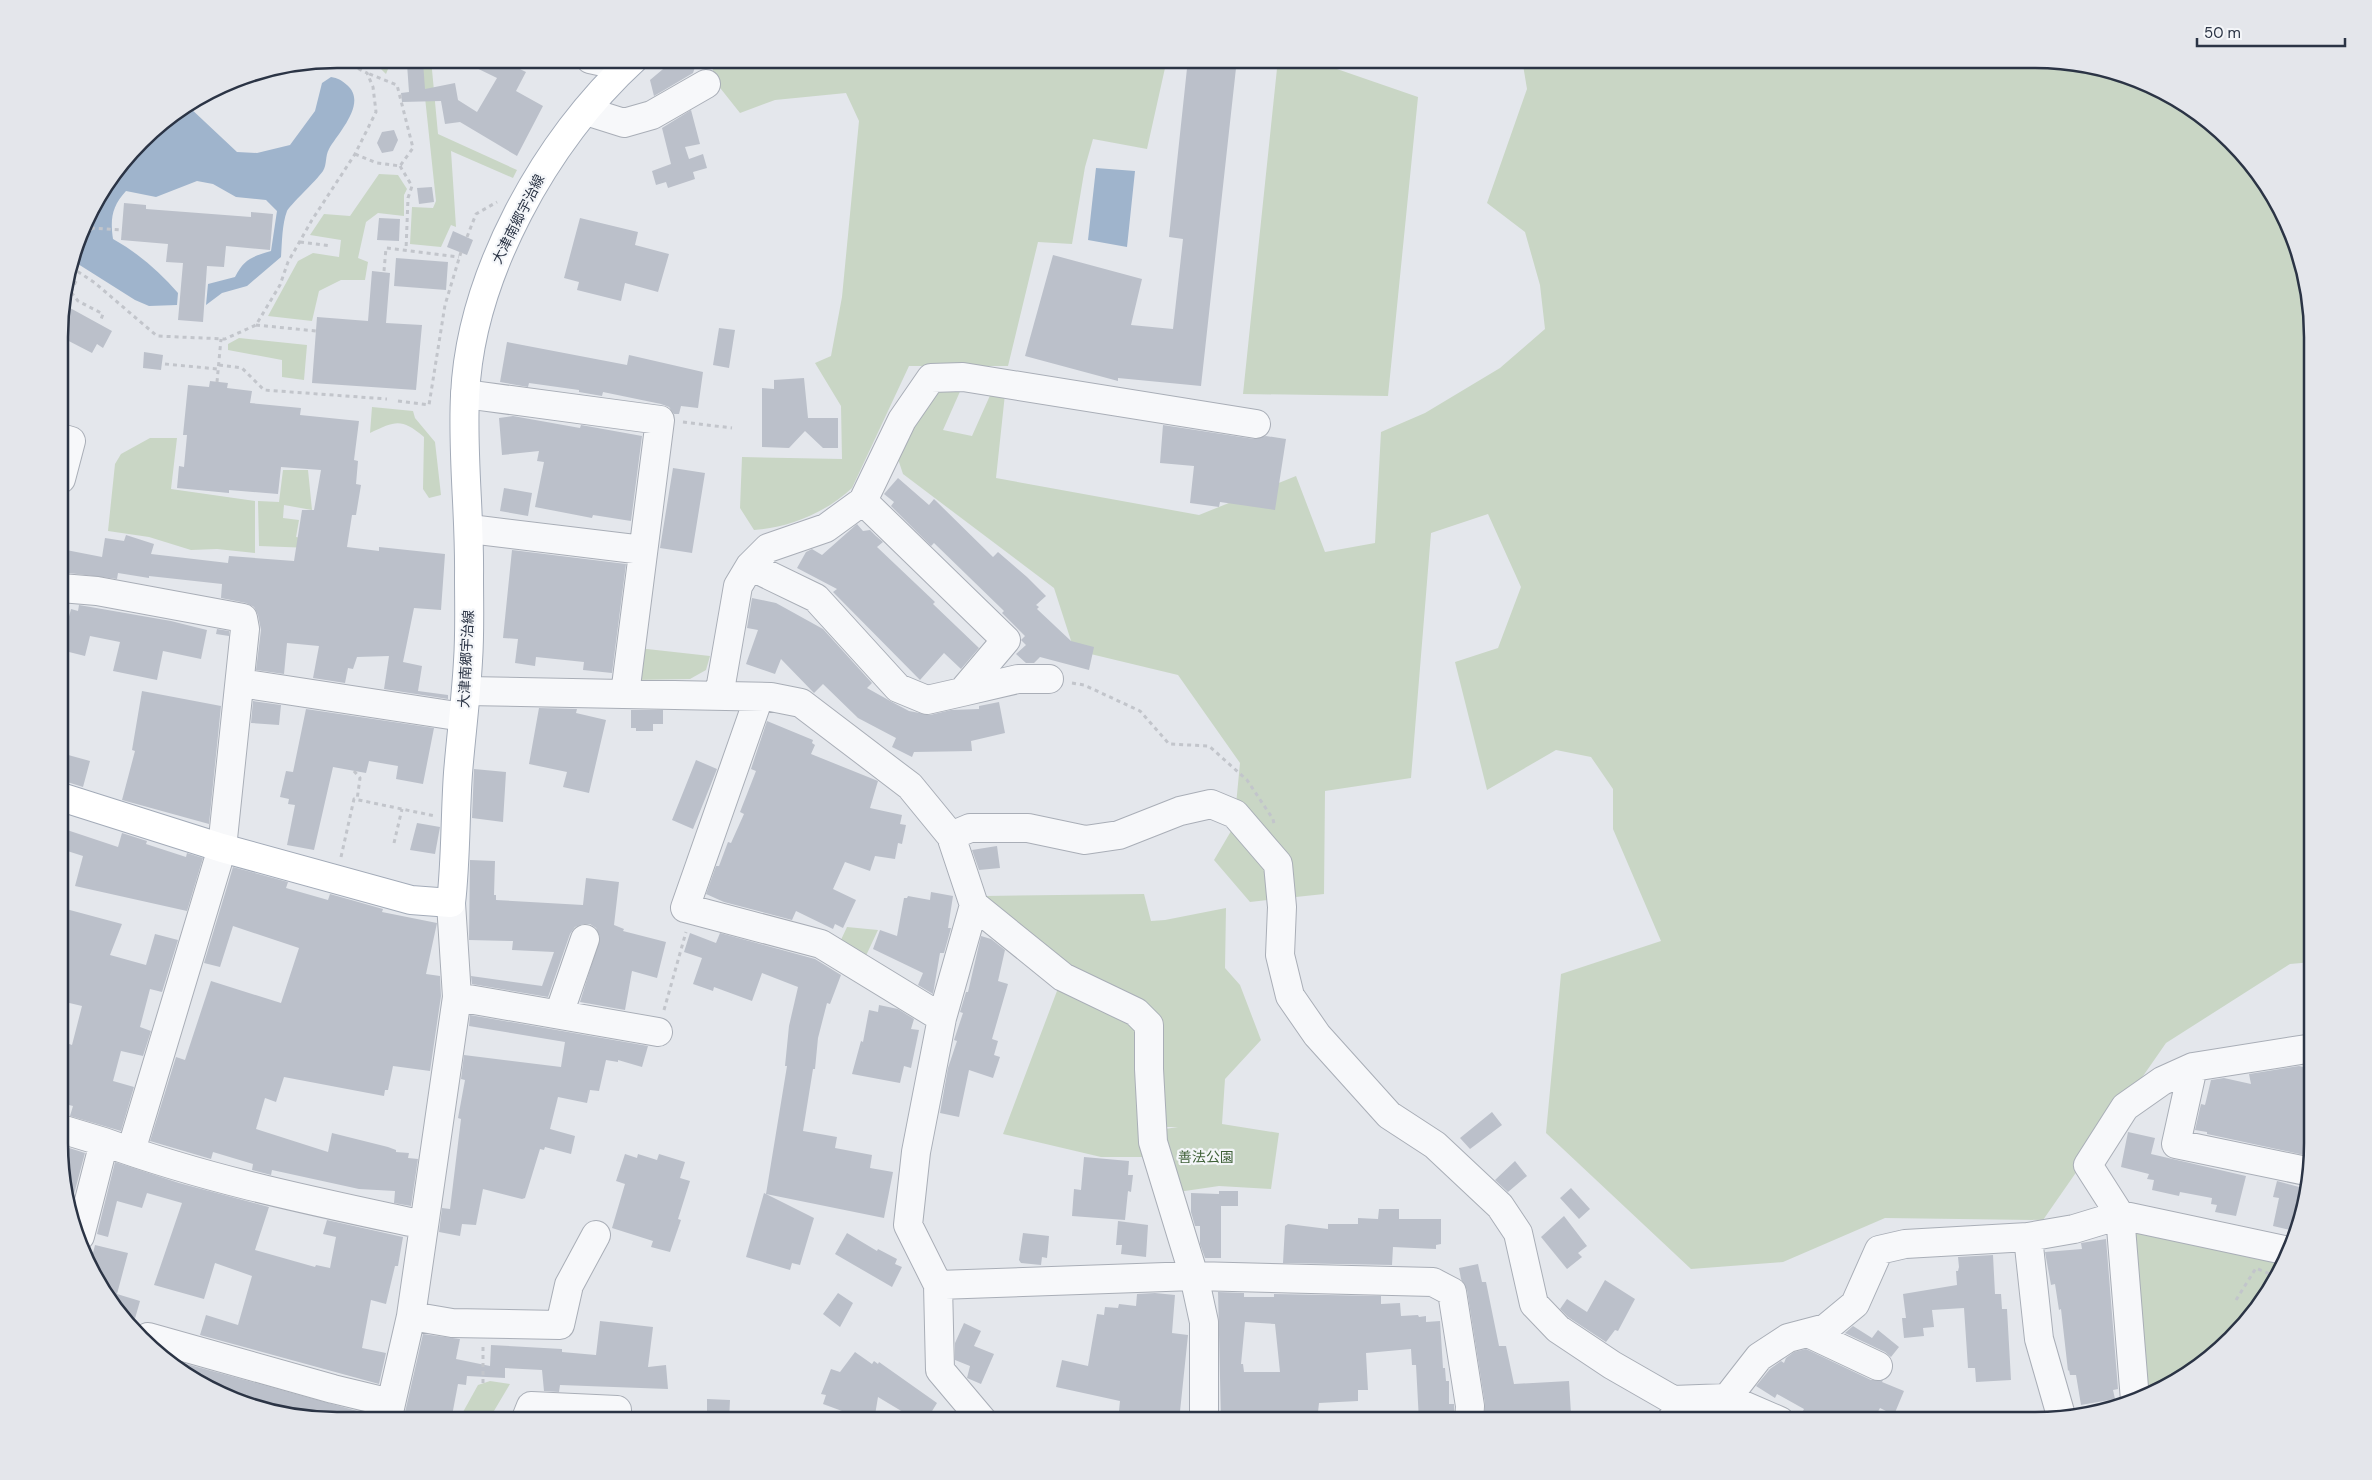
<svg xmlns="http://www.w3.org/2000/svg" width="2372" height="1480" font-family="'DM Sans','Noto Sans JP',sans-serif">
  <rect width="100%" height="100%" fill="#e4e7ec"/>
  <path fill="#c9d6c5" d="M381 59H392L386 74 380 68Z
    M409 59H431L438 134 517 170 513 178 451 151 456 227 451 225 441 247 410 244 412 207 433 208 436 201 424 88 410 68Z
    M713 59H1167L1147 149 1093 139 1085 167 1072 244 1038 242 1008 366H909L852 488C827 512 788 528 754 530L740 508 742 457 842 459 841 406 815 363 831 356 842 297 859 121 846 93 775 100 740 113 713 79Z
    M1278 59H1308L1418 97 1388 396 1243 394Z
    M1413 59H1447V69Z
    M1522 59H2036L2108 68 2190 105 2232 140 2276 197 2304 264 2313 319V962L2290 964 2166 1043 2043 1220 1885 1218 1783 1262 1691 1269 1546 1133 1561 974 1661 941 1613 829V789L1591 757 1556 750 1487 790 1455 662 1498 648 1521 587 1488 514 1431 533 1411 778 1325 791 1324 894 1250 902 1214 860 1234 826 1240 763 1178 675 1074 650 1054 588 903 474 896 453 935 388 962 387 943 430 972 436 992 391 1005 394 996 478 1199 515 1296 476 1325 552 1375 543 1381 432 1425 413 1500 368 1545 329 1540 285 1525 232 1487 203 1527 89Z
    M379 174 398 175 407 189 404 195V216L378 213 366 222 358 258 368 262 365 280H341L319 291 312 321 268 316 298 261 313 253 339 257 341 240 310 235 324 214 350 216Z
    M239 338 307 345 304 380 282 377V360L228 350V344Z
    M372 407 413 411 415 418 435 442 441 495 429 498 423 489 424 437C401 418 396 421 370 433Z
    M150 438H177L171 489 255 501V553L217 549 191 550 149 537 108 531 115 464 121 454Z
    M283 470H308L312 510 284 505 283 518 299 520 296 537 314 540 311 548 259 546 258 501 279 502Z
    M638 648 710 656 706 670 690 679 635 680Z
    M1144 894 1151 921 1165 920 1226 908 1225 968 1240 985 1261 1040 1225 1079 1222 1124 1279 1133 1271 1189 1219 1186 1178 1192 1165 1129 1178 1127H1158L1154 1029 1067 971 985 896Z
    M847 927 878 930 863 962 839 944Z
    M1060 983 1136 1020 1149 1157H1101L1003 1134Z
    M2126 1223 2285 1260 2267 1298 2219 1352 2174 1384 2141 1398Z
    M490 1381 510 1384 488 1421H458L478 1385Z"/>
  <path fill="#9fb4cc" d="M331 77C338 78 341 80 347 85 368 103 338 133 329 149 325 156 327 165 323 171 316 181 290 205 287 211 282 224 282 243 281 257L247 286 222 293 206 305 208 284 235 277C245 258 252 257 271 251L277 211 266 200 236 197 213 184 197 181 156 197 126 191C112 206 110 219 113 239 138 253 159 271 178 293L177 305 149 306 135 300 78 264 74 258 82 230 92 231 94 221 87 217 88 213 153 128 188 106 237 152 257 153 290 145 315 111 322 83Z
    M1096 168 1135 171 1127 247 1088 240Z"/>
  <path fill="#bbc0ca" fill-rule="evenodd" d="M458 59H499L526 72 516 91 543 106 517 156 460 122 445 124 441 101 402 102 401 93 409 92 407 64 423 62 425 89 455 83 458 100 477 112 497 78Z
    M675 59H687L695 67 693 73 654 96 650 80Z
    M1188 59H1237L1201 386 1118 378V381L1025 356 1053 255 1142 279 1131 325 1173 329 1183 239 1169 237Z
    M691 110 700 144 685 147 689 159 703 154 707 168 693 172 695 179 668 188 666 182 656 185 652 171 671 164 662 128Z
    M394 130 398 140 393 151 382 153 377 143 382 132Z
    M432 187 434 202 419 204 417 188Z
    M124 203 146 205V209L251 217V212L273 214 270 250 226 246 224 267 207 266 203 322 178 320 183 263 166 262 168 244 121 240Z
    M379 218 400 219 399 241 377 240Z
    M580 218 638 232 635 245 669 254 658 292 625 283 621 301 577 290 579 282 564 278Z
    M453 231 473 240 467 255 447 247Z
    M396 258 448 262 446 290 394 286Z
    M372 271 390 273 386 323 422 325 416 390 312 383 317 317 368 321Z
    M61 303 112 331 103 348 97 344 92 353 61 337Z
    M719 328 735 330 729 368 713 365Z
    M507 342 627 365 629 355 703 372 698 408 681 406 679 414H674L669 407 661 404 603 392 602 396 579 392V390L529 383 528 387 500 382Z
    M144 352 163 355 161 370 143 368Z
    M804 378 808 418H838V448H823L805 431 789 448 762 447V388L774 389V380Z
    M210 381 228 383 227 388 252 391 250 403 301 408 300 415 359 421 354 460 358 461 356 484 361 485 356 515H352L347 547 379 551V547L445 554 441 610 414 608 403 662 422 666 418 691 448 695V699L384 689 389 656 357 657 353 669 348 668 345 683 313 678 319 646 287 643 284 674 256 670 261 630 258 615 254 607 246 603 221 598 222 584 149 576V578L118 573 117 579 61 572V549L102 557 105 538 124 541 126 535 154 544 151 554 228 563 229 556 294 561 302 510H314L321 470 281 467 278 494 229 490V493L177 488 179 466 184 467 187 435H183L188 385 209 387Z
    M513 416 580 428 581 425 642 436 631 521 593 515 592 518 535 507 544 462 537 461 539 451 502 455 499 418Z
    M1163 425 1254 439 1266 436 1286 439 1275 510 1220 502 1219 507 1190 503 1194 466 1160 463Z
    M673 468 705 473 692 553 660 548Z
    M898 478 929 505 934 499 993 557 998 552 1027 577 1046 596 1036 605 1039 607 1037 609 1071 641 1094 647 1089 670 1040 657 1034 663H1026L1016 654 1026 645 1021 640 1025 636 1002 613 1004 611 934 543 931 546 891 506 894 502 884 494Z
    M504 488 532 493 528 516 500 511Z
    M857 524 863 531 870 530 876 536 883 542 877 547 935 602 933 604 979 648 961 669 944 653 920 680 833 592 837 589 797 568 806 552 812 549 822 555Z
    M512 550 626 564 612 673 583 670 584 662 536 657 535 666 515 663 518 639 503 638Z
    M752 598 776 603 823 629 872 683 867 688 892 702 909 711 930 715 951 710 979 709V706L999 702 1005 733 971 741 972 751 914 752 912 757 892 747 896 738 858 718 823 684 814 693 781 659 775 674 746 664 758 630 747 628Z
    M79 605 171 621 207 630 201 659 163 651 157 680 113 671 120 642 90 636 85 656 61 650V631L65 632 71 609 78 611Z
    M217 629 229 631V636L216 634Z
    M142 691 221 706 209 824 122 800 135 751 132 750Z
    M253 701 281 705 279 725 251 723Z
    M539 708 577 709 576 713 606 720 589 793 563 787 567 772 529 764Z
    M306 709 434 728 423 784 396 779 398 766 369 761 366 773 333 767 314 850 287 845 295 805 288 804 289 799 280 797 286 771 293 772Z
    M631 710H663V724H653V731H636V728H631Z
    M767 721 813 740 812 743 815 745 811 754 878 781 870 808 902 815 900 824 906 825 902 844 898 843 895 859 875 856 870 871 845 862 833 889 856 900 843 928 835 924 833 929 796 911 792 920 724 902 706 894 716 866H719L728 842 731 843 744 814 740 812 756 771 751 769Z
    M61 753 90 761 83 787 61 780Z
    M696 760 717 769 693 829 672 820Z
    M474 769 506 772 503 822 472 818Z
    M417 823 440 827 435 854 410 850Z
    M61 828 118 847 122 833 147 841 146 844 186 857 187 853 203 858 187 911 75 886 83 856 61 849Z
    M997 846 1000 868 979 870 972 850Z
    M470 860 495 861 494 895H496V900L583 905 586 878 619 882 614 925 624 929 623 931 666 942 657 978 632 971 625 1010 580 1002 600 937 596 928 590 924H583L575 927 570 934 548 997 472 984 471 976 542 986 554 952 512 950 513 941 469 940Z
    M233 867 288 882 286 888 328 900 330 894 383 909 382 912 437 923 426 974 440 976 441 996 430 1071 393 1066 388 1090H385L384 1096 284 1077 276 1102 265 1098 256 1129 328 1152 332 1133 388 1147 396 1150V1152L409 1153 408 1158 418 1159 411 1206 394 1203 395 1191 359 1189 272 1170 271 1175 252 1170 253 1164 213 1152 211 1159 150 1141 176 1057 185 1060 211 981 281 1003 299 948 233 926 220 967 204 963Z
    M931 892 953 896 948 928H951L944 953H940L933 994 918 985 923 973 873 949 880 930 897 936 904 898H907L908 896 930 900Z
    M66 909 122 924 110 955 146 965 155 934 178 940 162 992 150 989 140 1027 151 1031 143 1056 121 1051 113 1081 134 1087 121 1131 70 1116 73 1106 61 1103V1041L72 1045 82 1006 61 1001 66 977 61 975V921Z
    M690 933 716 943 720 933 815 959 841 975 830 1004 827 1003 818 1038 815 1069H813L803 1131 837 1137 835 1148 872 1155 870 1168 893 1172 884 1218 766 1194 787 1066H785L789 1026 798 987 762 973 752 1001 714 987 713 991 693 984 702 958 684 952Z
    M981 936 991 939 1005 950 998 981 1008 984 992 1039 998 1041 994 1055 1000 1057 993 1078 969 1070 959 1117 940 1113 948 1068 957 1041 954 1040 963 1013 960 1012 966 992H968Z
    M879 1005 898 1009 914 1019 911 1029 919 1030 911 1068 904 1066 900 1083 852 1074 861 1041 863 1042 869 1010 878 1012Z
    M470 1015 648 1046 642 1067 618 1060V1062L606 1060 599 1091 590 1090 587 1103 558 1097 550 1129 575 1136 571 1154 545 1147 544 1150 540 1149 525 1198 522 1199 483 1189 476 1225 462 1224 460 1236 439 1232 442 1208 450 1209 461 1119 458 1118 465 1080 461 1079 464 1055 561 1067 565 1042 469 1026Z
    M2299 1066 2313 1069V1127L2310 1126 2304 1155 2207 1134V1132L2195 1130 2201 1104 2205 1105 2211 1080 2224 1078 2251 1084 2249 1074Z
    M1492 1112 1502 1125 1470 1149 1460 1138Z
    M2128 1132 2155 1138 2151 1154 2246 1176 2236 1216 2215 1212 2217 1205 2211 1204 2212 1198 2180 1192 2179 1196 2152 1190 2154 1180 2147 1179 2149 1174 2121 1167Z
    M63 1146 85 1153 73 1198 67 1197 61 1179Z
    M625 1154 637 1158 638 1154 657 1160 659 1154 685 1162 680 1178 690 1181 678 1219 681 1220 670 1252 651 1247 653 1241 612 1228 625 1184 616 1181Z
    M1084 1157 1129 1161 1128 1175H1133L1131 1192 1128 1191 1125 1220 1072 1216 1074 1189 1081 1190Z
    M1515 1161 1527 1176 1508 1192 1495 1180Z
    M115 1162 179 1183 269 1207 255 1250 315 1267 316 1265 330 1268 336 1237 323 1234 327 1220 403 1237 398 1266H395L386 1304 371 1300 362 1348 386 1353 379 1384 200 1335 206 1315 238 1325 252 1276 215 1263 204 1299 154 1285 182 1203 147 1193 142 1208 117 1201 108 1237 97 1234Z
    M2277 1181 2303 1188 2294 1231 2273 1226 2279 1198 2273 1197Z
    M1571 1188 1590 1209 1579 1219 1560 1198Z
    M1219 1191H1238V1206H1221V1258H1205L1200 1244V1226H1195L1191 1212V1193L1219 1194Z
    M764 1193 814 1218 800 1265 792 1263 790 1270 746 1257Z
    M1379 1209H1399V1219H1441V1244L1436 1245V1249L1393 1247 1392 1265 1283 1263 1285 1226 1288 1224 1328 1229V1224H1358V1218L1378 1219Z
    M1564 1216 1587 1246 1578 1253 1582 1257 1567 1269 1541 1237Z
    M1118 1221 1148 1225 1146 1257 1121 1254 1122 1245H1116Z
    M847 1233 877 1251 878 1249 897 1259 895 1264 902 1267 892 1287 835 1254Z
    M1023 1233 1049 1236 1047 1258 1042 1257 1041 1265 1021 1263 1019 1260Z
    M2106 1239 2118 1389 2113 1390 2115 1399 2081 1405 2076 1375H2070L2069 1370 2068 1371 2061 1309 2059 1310 2055 1284 2051 1285 2045 1252 2082 1249 2081 1243Z
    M95 1245 128 1253 117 1294 140 1301 132 1329 96 1283 90 1265Z
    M1993 1255 1995 1294H2001L2002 1309H2007L2011 1380 1976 1382 1975 1368H1968L1964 1308 1932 1310 1934 1327 1923 1328 1924 1336 1904 1338 1902 1318H1906L1903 1294 1957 1285 1956 1271H1958L1959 1267 1958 1257Z
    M1478 1264 1482 1282H1486L1499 1346H1506L1514 1384 1569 1381 1571 1414H1566V1421L1485 1420V1404L1467 1290 1461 1279 1459 1268Z
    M1605 1280 1635 1299 1618 1331 1615 1330 1606 1342 1568 1317 1560 1309 1567 1299 1587 1312Z
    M1218 1292 1244 1293V1297H1274V1294L1381 1296V1304L1400 1303 1401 1316 1418 1315 1419 1317 1426 1316V1322L1440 1321 1443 1368H1445L1446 1381H1449V1404H1454V1421H1419L1416 1365H1412L1411 1349 1366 1353 1368 1390H1358V1401L1319 1403 1317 1421H1221ZM1245 1322 1275 1324 1280 1372H1244L1243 1364H1241Z
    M838 1293 853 1303 840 1327 823 1314Z
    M1155 1293 1175 1295 1172 1333 1188 1335 1179 1421H1118L1120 1401 1056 1387 1062 1360 1088 1366 1097 1314 1104 1315 1105 1307 1118 1308 1119 1304 1136 1306 1137 1294Z
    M600 1321 653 1327 648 1367 666 1365 668 1389 560 1385 559 1392 544 1391 542 1370 505 1368V1378L467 1376 466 1385 458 1384 451 1421 413 1417V1421H403L423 1334 460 1339 456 1359 490 1366 491 1345 562 1349V1352L596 1355Z
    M964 1323 981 1331 974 1346 994 1354 981 1384 967 1378 970 1366 955 1360V1343Z
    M1853 1326 1872 1338 1878 1330 1899 1347 1891 1357 1885 1352 1845 1333Z
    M1806 1349 1871 1380H1883L1882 1382 1904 1391 1894 1415 1880 1408 1873 1421H1818L1802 1413 1804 1409 1777 1394 1775 1398 1756 1386 1770 1369 1781 1361 1784 1363 1786 1358 1794 1352Z
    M855 1352 872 1364 874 1361 878 1364 879 1362 937 1403 926 1421H918L878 1397 874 1421H841L842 1411 823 1404 826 1395 821 1394 831 1369 840 1372Z
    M161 1357 372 1415V1421H336L310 1418 244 1398 242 1402 182 1375Z
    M707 1399 730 1400 729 1421H707Z"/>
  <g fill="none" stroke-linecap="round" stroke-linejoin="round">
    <defs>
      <path id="minor" d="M590 59 608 63 616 75
        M586 111 624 123 652 115 706 84
        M465 394 660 420 625 694
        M61 438 71 441 61 479
        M470 529 643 550
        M750 566 816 598 898 688 927 700 962 692 1006 640 863 501
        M61 588 97 591 243 618 245 629 222 848 131 1151
        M240 683 463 717
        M466 691 771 697 801 703 910 786 951 836 974 905 1063 977 1136 1012 1149 1025V1069L1153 1142 1194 1276 1204 1322V1421
        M962 692 1018 679H1049
        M719 696 738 586 750 566 768 548 826 528 863 501 902 420 931 378 963 377 1256 424
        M759 697 685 908 821 944 942 1018
        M951 836 970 828H1028L1085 840 1119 835 1180 811 1211 804 1235 814 1278 864 1282 907 1280 955 1290 996 1317 1035 1389 1115 1435 1145 1500 1206 1518 1233 1534 1304 1558 1329 1612 1365 1673 1400 1727 1398 1759 1357 1788 1338 1826 1328 1855 1304 1879 1250 1905 1244 2028 1237 2074 1229 2120 1215 2289 1251
        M974 905 942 1018 916 1152 908 1225 938 1285 940 1370 983 1421
        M457 997 658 1032
        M559 1014 585 939
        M61 1129 104 1142
        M2311 1172 2176 1144 2193 1067 2313 1048
        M80 1236 104 1142C208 1180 317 1202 424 1225
        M2028 1237 2039 1339 2062 1419
        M938 1285 1194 1276 1433 1282 1452 1292 1470 1406 1469 1421
        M411 1316 452 1323 560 1325 569 1285 596 1235
        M1808 1333 1878 1366
        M145 1344 148 1337 333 1389 391 1403
        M2135 1400 2120 1215 2088 1165 2125 1107 2162 1081 2193 1067
        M387 1421 411 1316 457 997 451 903
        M525 1421 531 1406 617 1410V1421
        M1670 1421 1701 1415 1727 1398 1780 1421"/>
      <path id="major" d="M61 797 222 848 411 900 451 903C456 860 455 816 458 773 461 736 466 698 468 661 470 633 469 604 469 576 470 516 462 456 465 396 470 276 546 139 634 59"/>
    </defs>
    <use href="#minor" stroke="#a9aeb7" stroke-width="30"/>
    <use href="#major" stroke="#a3abb8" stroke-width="30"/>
    <path stroke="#c2c5cb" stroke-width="3" stroke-dasharray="4 4" stroke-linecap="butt" d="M355 154 377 163 400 166 413 148 397 85 367 73
      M400 166 412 186 408 198 406 250
      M85 222 92 228 121 230
      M467 237 476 214 497 202
      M300 242 331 246
      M71 267 95 283 157 336 225 339 256 325 280 285 288 262 312 220 355 154 376 112 373 87 367 73 347 63 330 60
      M384 271 386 248 459 257
      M64 289 71 292 78 301 103 314 100 322
      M71 292 76 281
      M256 325 316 331
      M165 364 218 369
      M219 365 242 368 264 390 387 399
      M217 382 221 339
      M398 401 429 405 445 305 461 252
      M683 422 732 428
      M1072 683 1084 685 1140 711 1169 744 1209 746 1247 780 1273 819 1274 824
      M354 771 360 778 357 800
      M394 843 402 809
      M341 857 354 799 435 816
      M664 1010 686 932
      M2236 1300 2256 1268 2272 1275 2261 1304
      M483 1347V1384"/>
    <use href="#minor" stroke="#f7f8fa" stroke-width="28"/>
    <use href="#major" stroke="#fff" stroke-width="28"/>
  </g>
  <g text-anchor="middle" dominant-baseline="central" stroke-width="4.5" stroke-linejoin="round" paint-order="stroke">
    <g font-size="14" fill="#2b3445" stroke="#f4f6f9">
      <text transform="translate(518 219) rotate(-63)">大津南郷宇治線</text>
      <text transform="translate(466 659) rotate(-87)">大津南郷宇治線</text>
    </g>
    <g font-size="14" fill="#3f6138" stroke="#f4f6f9">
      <text x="1206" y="1157">善法公園</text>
    </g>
  </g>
  <path d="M0 0H2372V1480H0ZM337 68H2035A269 269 0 0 1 2304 337V1143A269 269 0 0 1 2035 1412H337A269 269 0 0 1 68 1143V337A269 269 0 0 1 337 68Z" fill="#e4e6eb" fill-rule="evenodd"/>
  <path fill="none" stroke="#2b3445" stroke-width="2.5" d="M337 68H2035A269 269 0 0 1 2304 337V1143A269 269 0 0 1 2035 1412H337A269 269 0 0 1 68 1143V337A269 269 0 0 1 337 68Z"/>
  <path d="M2197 38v8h148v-8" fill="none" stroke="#2b3445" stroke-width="2.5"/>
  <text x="2204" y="38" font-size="15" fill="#2b3445" stroke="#f4f6f9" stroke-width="4" paint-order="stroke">50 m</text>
</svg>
